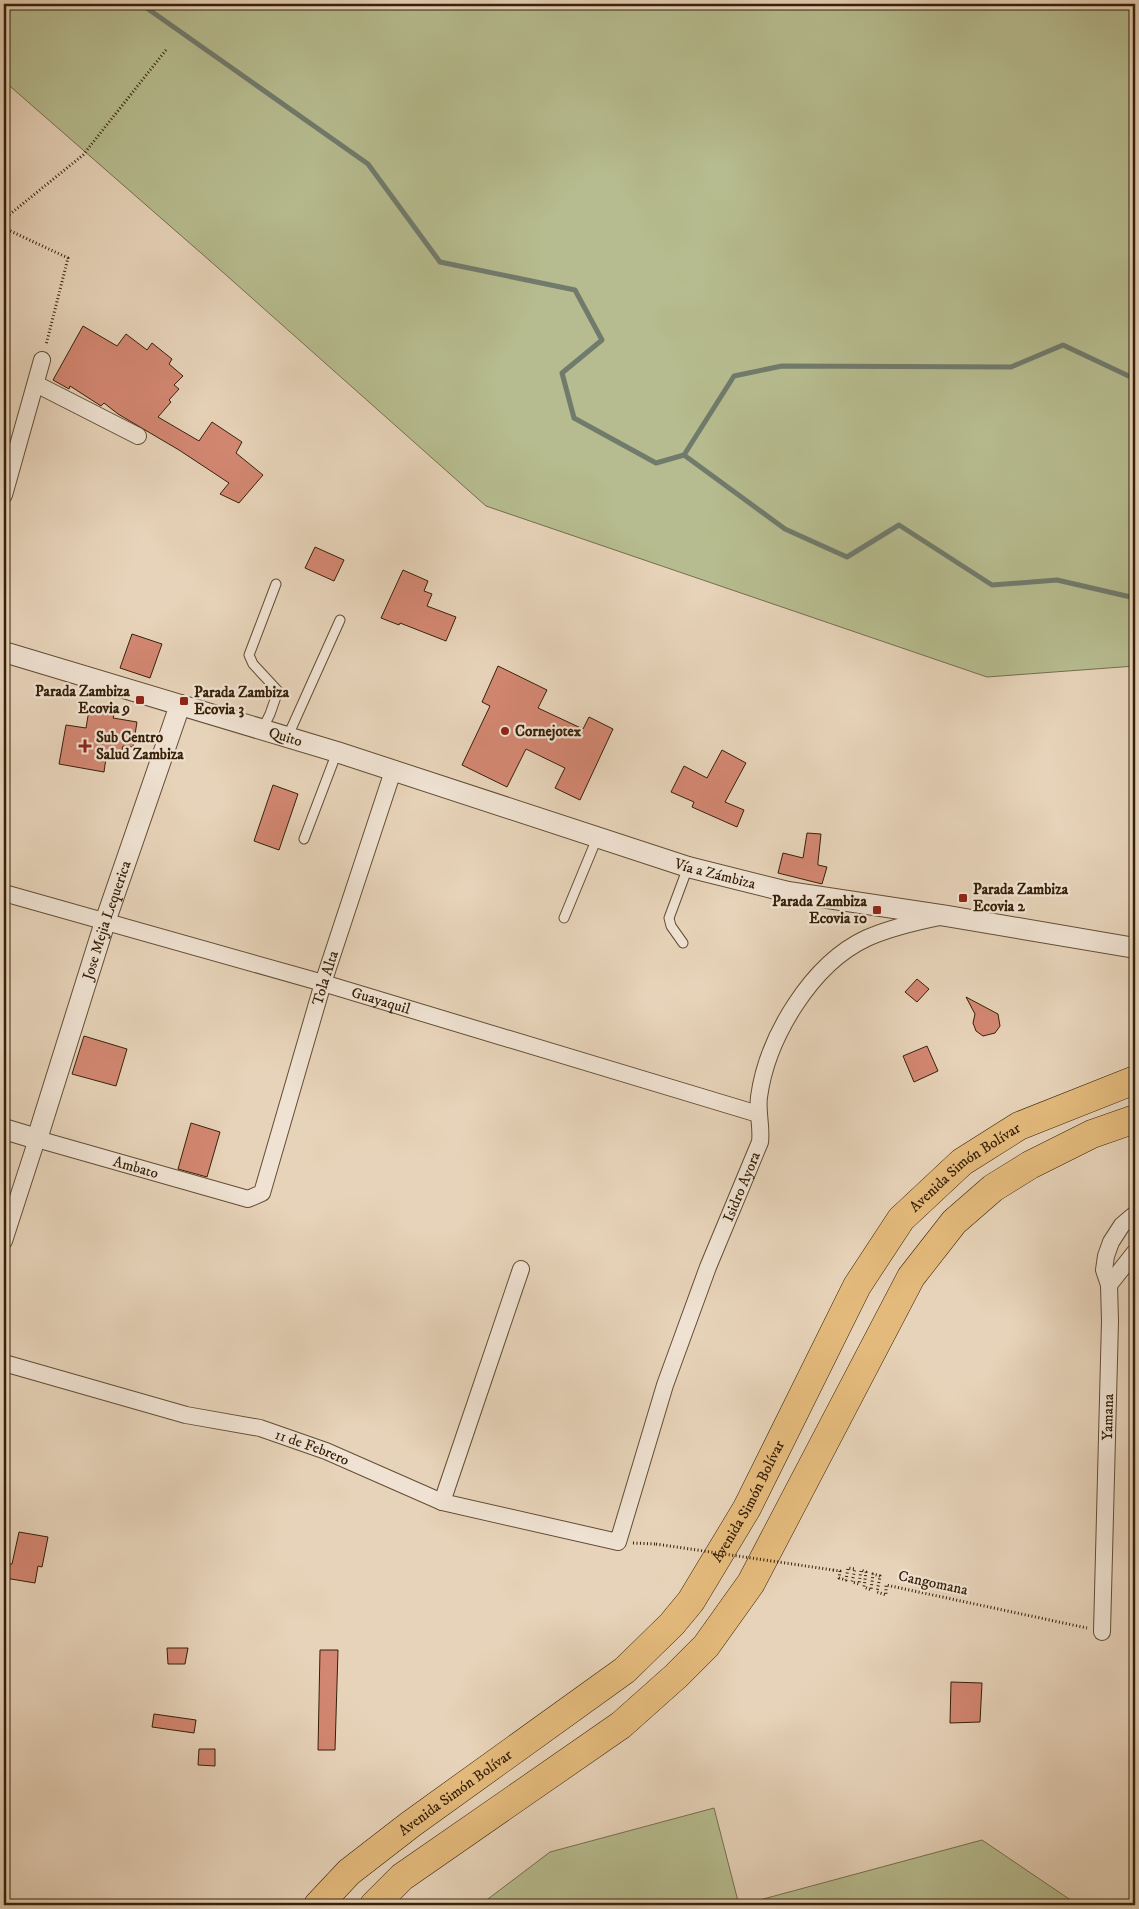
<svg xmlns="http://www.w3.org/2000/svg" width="1139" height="1909" font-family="'IM FELL DW Pica',serif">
  <rect width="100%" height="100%" fill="#e7d3b9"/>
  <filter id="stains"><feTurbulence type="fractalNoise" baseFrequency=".004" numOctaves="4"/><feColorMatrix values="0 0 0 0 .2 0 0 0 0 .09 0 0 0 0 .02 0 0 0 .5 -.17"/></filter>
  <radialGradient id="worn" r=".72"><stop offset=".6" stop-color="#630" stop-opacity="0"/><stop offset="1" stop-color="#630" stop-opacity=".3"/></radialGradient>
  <path fill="#b6bc8f" stroke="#766e4c" d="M4 4H1135V666L987 677 486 506 217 267 4 81Z
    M714 1808 739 1905H480L550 1852Z
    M982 1840 1078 1905H741Z"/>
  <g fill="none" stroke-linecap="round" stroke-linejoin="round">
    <path stroke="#717b6c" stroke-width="5" d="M141 4 368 164 440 262 575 290 602 340 562 373 574 418 656 463 684 455 785 529 847 557 899 525 992 585 1057 580 1135 598
      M684 455 734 376 782 366 1011 367 1063 345 1135 379"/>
  </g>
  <path fill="#d38772" stroke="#372008" d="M83 326 117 346 126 334 147 350 152 343 172 359 169 364 183 376 174 385 179 389 169 400 171 402 158 417 199 441 212 422 242 442 236 453 263 475 239 503 220 494 229 483 179 450 118 414 104 403 101 406 70 386 69 389 53 380Z
    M315 547 344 560 334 581 305 568Z
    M403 570 428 581 424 591 432 594 427 606 456 617 446 641 400 623 399 625 381 618Z
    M132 634 162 644 150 678 120 668Z
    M498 666 547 690 538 708 583 729 589 717 613 729 580 800 555 788 565 768 526 749 507 787 462 765 490 706 482 702Z
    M89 710 114 715 113 718 137 722 133 747 123 746 121 754 107 751 104 772 59 764 66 725 86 728Z
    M722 750 746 763 725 802 744 810 737 827 692 807 694 802 671 792 684 766 707 778Z
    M273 785 298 794 279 850 254 841Z
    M807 833 821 834 818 862V865L827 867 822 884 778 873 783 853 803 858Z
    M917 979 929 989 917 1002 905 992Z
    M966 997 998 1014 1000 1026 995 1033 983 1036 976 1031 973 1023 975 1014Z
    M84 1036 127 1049 116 1086 72 1074Z
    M927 1046 938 1071 914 1082 903 1056Z
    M191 1123 220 1132 207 1177 178 1169Z
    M19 1532 48 1537 42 1567 38 1566 35 1583 5 1578 8 1564H12Z
    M167 1648H188L185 1664H168Z
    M320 1650H338L335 1750H318Z
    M951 1682 982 1683 980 1722 950 1723Z
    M154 1714 196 1720 194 1733 152 1727Z
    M199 1749H215V1766L198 1765Z"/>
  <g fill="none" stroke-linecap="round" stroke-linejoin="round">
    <defs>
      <path id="service" d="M4 446 17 450
        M262 730 270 714 278 691 253 664 249 655 276 584
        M287 738 340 620
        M304 839 337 752
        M564 918 597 838
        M683 943 671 926 669 918 688 867"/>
      <g id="minor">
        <path d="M36 384 138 436"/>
        <path d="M4 495 42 360"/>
        <path id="s1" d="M4 893 323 983 758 1114"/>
        <path id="s2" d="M4 1241 37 1139 248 1199 262 1193 323 983 393 771"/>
        <path d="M1109 1285 1135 1252"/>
        <path id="s3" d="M4 1363 186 1415 260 1428 326 1451 442 1502 618 1542 665 1385 708 1267 760 1142C762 1127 757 1113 759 1097 767 1038 811 964 867 938 890 928 915 922 940 917"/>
        <path d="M442 1502 521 1269"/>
        <path id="s4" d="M1102 1632 1110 1321 1109 1285 1104 1270 1106 1256 1111 1242 1122 1225 1135 1214"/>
      </g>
      <g id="tertiary">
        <path id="s5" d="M4 652 337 752 688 867 788 892 947 916 1135 948"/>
        <path id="s6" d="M4 1129 37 1139 105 922 180 705"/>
      </g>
      <g id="trunk">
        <path id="s7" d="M318 1905 349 1872 411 1824 625 1670 672 1624 691 1601 747 1508 857 1286 901 1219 962 1162 1019 1126 1135 1080"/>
        <path d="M374 1905 402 1877 621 1725 676 1676 706 1646 751 1583 911 1277 954 1222 993 1188 1030 1165 1092 1134 1135 1119"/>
      </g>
    </defs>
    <use href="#service" stroke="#634d34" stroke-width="11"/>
    <use href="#minor" stroke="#634d34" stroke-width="18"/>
    <use href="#tertiary" stroke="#634d34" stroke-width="22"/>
    <use href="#trunk" stroke="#372008" stroke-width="29"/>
    <path stroke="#372008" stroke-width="3" stroke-dasharray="1 2.5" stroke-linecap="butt" d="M4 219 83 155 166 50
      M4 228 68 258 46 345
      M633 1543 656 1544
      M833 1570 840 1571 839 1578 846 1580 848 1568 855 1569 852 1582 859 1584 861 1570 866 1572 864 1587 871 1590 873 1574 880 1576 877 1592 886 1595V1585L1087 1628"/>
    <use href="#service" stroke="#efe2d2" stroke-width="9"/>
    <use href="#minor" stroke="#efe2d2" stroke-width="16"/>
    <use href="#tertiary" stroke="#efe2d2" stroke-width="20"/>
    <use href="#trunk" stroke="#e4ba7c" stroke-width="28"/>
    <path stroke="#372008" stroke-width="3" stroke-dasharray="1 2.5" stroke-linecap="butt" d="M656 1544 833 1570"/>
  </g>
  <g fill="#8f2418" stroke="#efe2d2" stroke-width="2">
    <rect x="135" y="695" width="10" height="10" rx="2.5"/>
    <rect x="179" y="696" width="10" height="10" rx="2.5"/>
    <circle cx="505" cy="731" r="5"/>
    <path d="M82.5 738.5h5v5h5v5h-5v5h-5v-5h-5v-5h5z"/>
    <rect x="958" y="893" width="10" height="10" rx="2.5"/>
    <rect x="872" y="905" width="10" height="10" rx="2.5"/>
  </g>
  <g text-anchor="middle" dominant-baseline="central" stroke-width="4.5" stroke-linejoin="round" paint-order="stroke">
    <g font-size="15" font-weight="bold" fill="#372008" stroke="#efe2d2" text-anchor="start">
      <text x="130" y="691" text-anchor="end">Parada Zambiza<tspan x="130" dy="17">Ecovia 9</tspan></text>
      <text x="194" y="692">Parada Zambiza<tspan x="194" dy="17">Ecovia 3</tspan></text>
      <text x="515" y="731">Cornejotex</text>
      <text x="96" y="737">Sub Centro<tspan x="96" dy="17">Salud Zambiza</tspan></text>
      <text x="973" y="889">Parada Zambiza<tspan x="973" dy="17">Ecovia 2</tspan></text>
      <text x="867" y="901" text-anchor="end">Parada Zambiza<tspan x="867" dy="17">Ecovia 10</tspan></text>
    </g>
    <g font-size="15" fill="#372008" stroke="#efe2d2">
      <text stroke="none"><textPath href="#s5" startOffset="294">Quito</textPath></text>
      <text stroke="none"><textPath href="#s5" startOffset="745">Vía a Zámbiza</textPath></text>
      <text stroke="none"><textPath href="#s6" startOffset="264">Jose Mejia Lequerica</textPath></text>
      <text stroke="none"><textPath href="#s2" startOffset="566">Tola Alta</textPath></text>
      <text stroke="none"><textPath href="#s1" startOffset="392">Guayaquil</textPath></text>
      <text stroke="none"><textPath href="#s2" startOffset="210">Ambato</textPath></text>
      <text stroke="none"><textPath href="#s7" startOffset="1002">Avenida Simón Bolívar</textPath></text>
      <text stroke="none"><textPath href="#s3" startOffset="1018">Isidro Ayora</textPath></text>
      <text stroke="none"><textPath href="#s4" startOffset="215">Yamana</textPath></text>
      <text stroke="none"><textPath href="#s3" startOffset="320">11 de Febrero</textPath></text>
      <text stroke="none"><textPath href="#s7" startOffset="598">Avenida Simón Bolívar</textPath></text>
      <text transform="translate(933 1583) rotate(12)">Cangomana</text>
      <text stroke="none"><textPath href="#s7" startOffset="178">Avenida Simón Bolívar</textPath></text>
    </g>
  </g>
  <rect width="1139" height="1909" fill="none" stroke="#e7d3b9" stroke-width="20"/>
  <rect x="5" y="5" width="1129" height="1899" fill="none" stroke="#372008" stroke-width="2.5"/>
  <rect x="10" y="10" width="1119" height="1889" fill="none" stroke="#372008"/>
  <rect width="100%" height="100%" filter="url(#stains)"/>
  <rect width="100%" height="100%" fill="url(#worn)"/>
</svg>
